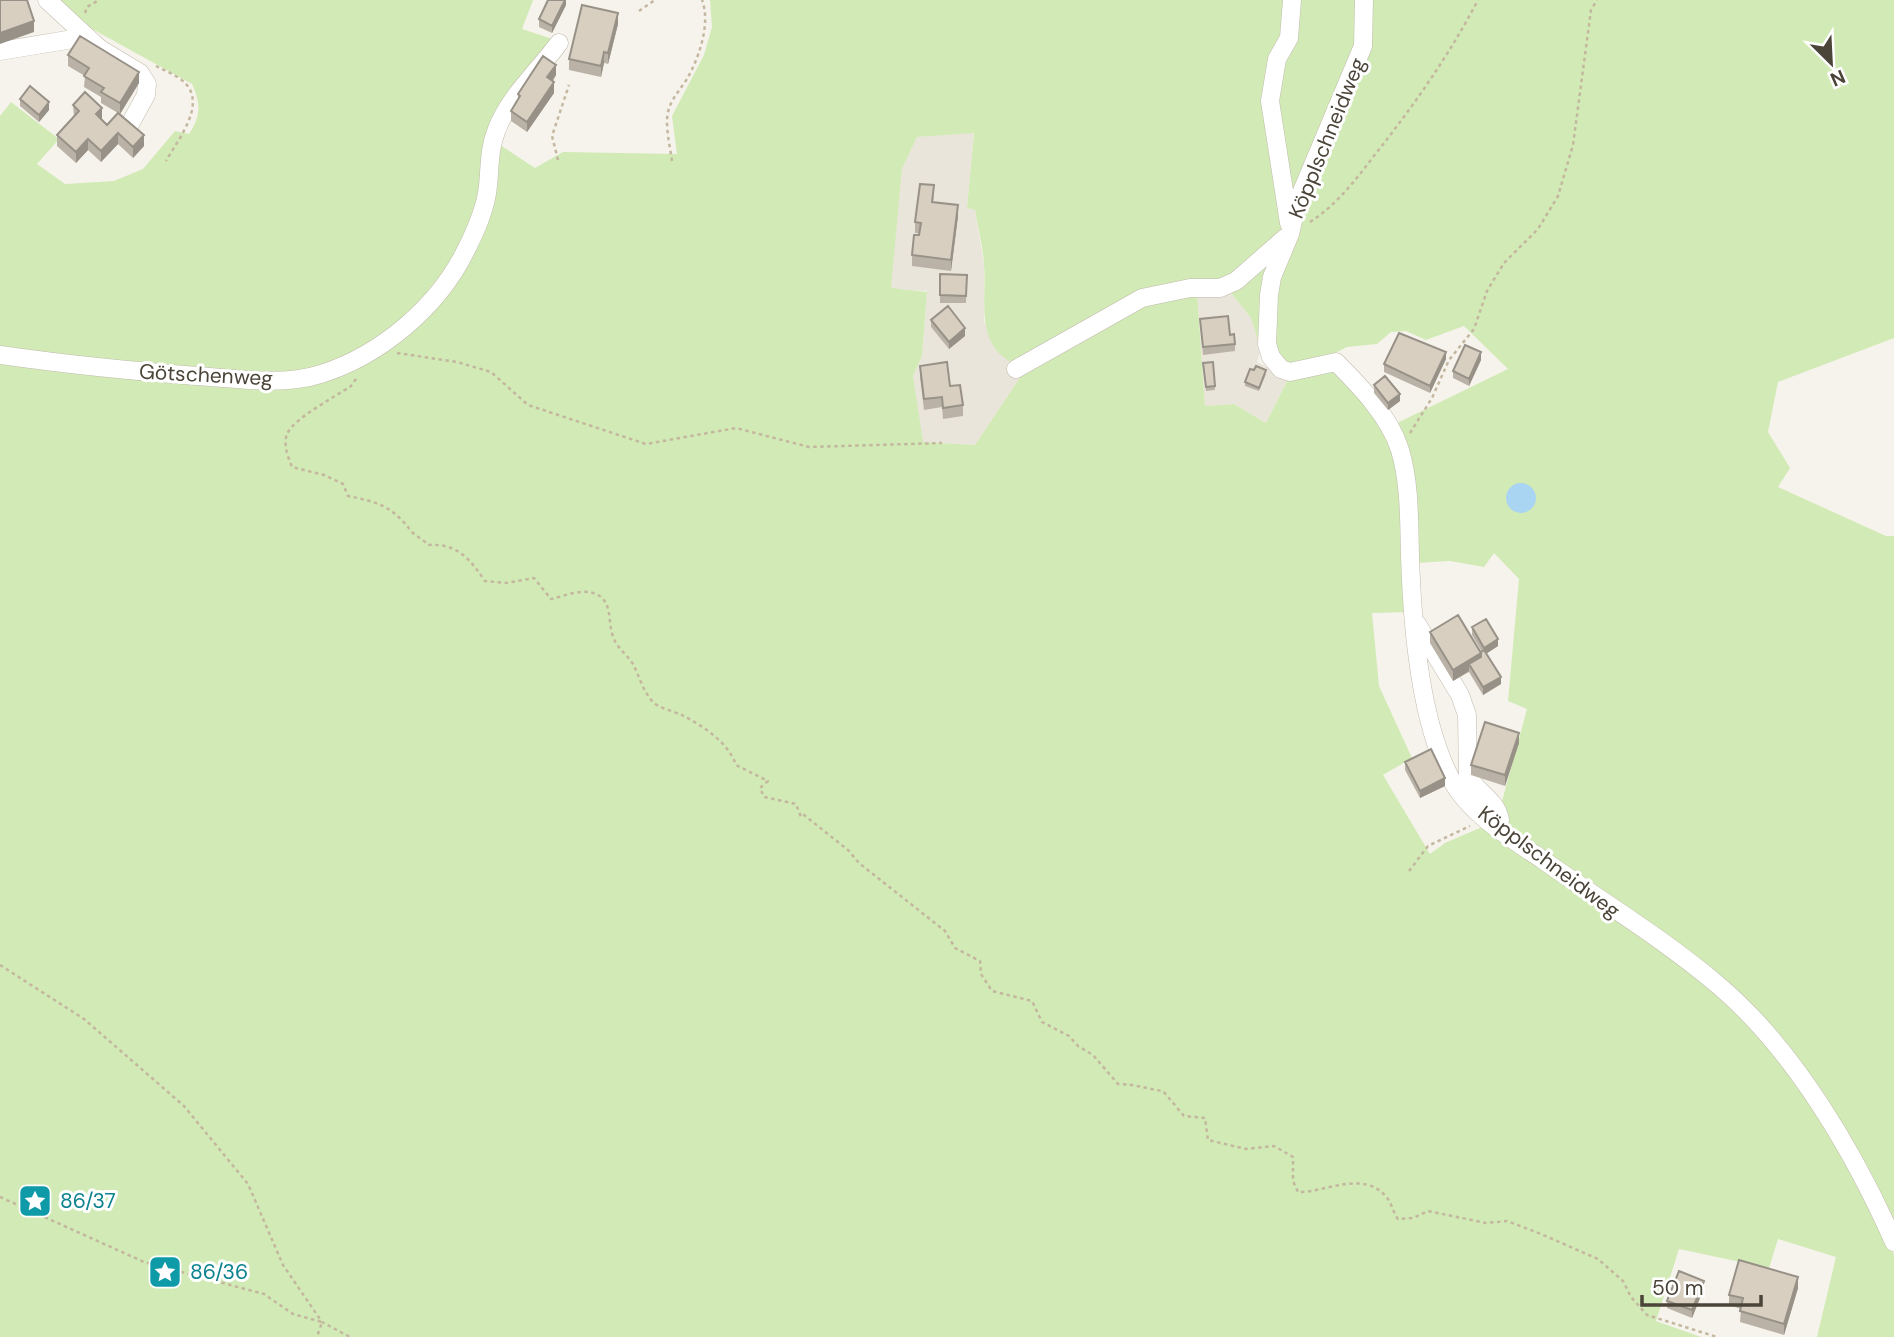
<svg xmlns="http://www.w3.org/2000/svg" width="1894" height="1337" font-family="'DM Sans',sans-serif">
  <rect width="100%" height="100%" fill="#f6f3ec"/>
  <path fill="#eae5da" d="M974 132 967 208 975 210 984 265V322L1023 373 975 445 922 442 913 376 922 356 927 291 890 289 902 169 917 137Z
    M1197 292 1231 293 1251 318 1261 350 1257 362 1289 377 1266 423 1234 404 1205 406Z"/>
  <path fill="#d2eab5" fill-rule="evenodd" d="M58 0H533L522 29 556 40C531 70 499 102 488 141 481 167 485 194 476 220 461 264 428 298 397 332L402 337C440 300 479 256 491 203 496 184 494 163 497 143L535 168 563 152 677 154 672 116 704 55 712 27 710 0H1894V338L1778 382 1768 432 1790 468 1778 487 1886 536H1894V1232C1852 1134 1789 1040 1708 971L1509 830 1501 805 1527 709 1508 701 1519 579 1494 553 1484 567 1450 561 1415 563 1409 463 1393 425 1508 369 1464 326 1426 340 1406 331 1391 332 1377 344 1347 347 1329 356C1339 381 1366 399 1381 423 1416 476 1406 552 1409 612L1372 613 1379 686 1412 758 1383 775 1430 854 1445 843 1489 824 1690 969 1724 996 1759 1032 1830 1130 1865 1187 1887 1236 1894 1255V1337H1817L1836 1257 1778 1239 1769 1268 1679 1249 1656 1321 1701 1337H0V359L223 385 224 376 0 351V116L11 102 59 139 37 164 65 184 114 181 143 169 175 131 189 134C201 116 201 103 192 84L76 20ZM974 133 967 208 975 210C978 228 983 247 984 265 987 298 974 344 1013 363 1056 356 1098 310 1141 294 1171 282 1208 291 1236 275 1254 264 1269 246 1284 231L1294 229 1296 240 1277 278 1272 318 1273 346 1289 377 1266 423 1234 404 1205 406 1197 292 1165 295 1136 305 1023 373 975 445 923 442 913 376 922 356 927 292 891 288 902 169 917 137Z
    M1277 254 1261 350 1251 318 1231 293 1241 288Z"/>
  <path fill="#a9d4f2" d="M1506 498a15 15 0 1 1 30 0a15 15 0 1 1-30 0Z"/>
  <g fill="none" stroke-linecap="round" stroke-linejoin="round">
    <defs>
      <path id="minor" d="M47 0 100 49 140 73 147 84 146 95 130 124
        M1364 0 1363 46 1297 203 1290 234 1272 277 1269 295 1267 344 1271 357 1281 369 1290 372 1336 362C1360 386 1390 417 1400 450 1410 484 1409 520 1410 555 1412 622 1419 721 1452 781 1471 815 1511 838 1543 860 1601 901 1664 939 1718 985 1794 1049 1854 1152 1894 1242
        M0 51 73 39 78 31
        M1289 223 1270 101 1277 59 1289 38 1292 0
        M0 355C70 365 140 372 210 377 246 380 286 385 321 374 381 355 438 307 466 250 476 230 486 208 488 186 490 166 489 148 497 129 509 97 539 70 559 43
        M1016 369 1142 298 1190 288H1220L1236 281 1285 238
        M1417 624 1460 695 1467 715 1468 776C1478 794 1496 799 1500 820L1496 826"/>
    </defs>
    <use href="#minor" stroke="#c2bbae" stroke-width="19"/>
    <path stroke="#c4b79f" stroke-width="2.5" stroke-dasharray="3.5 3.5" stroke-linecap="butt" d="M639 11 655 0
      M85 13 87 7 99 0
      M156 66C165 71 179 76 186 84 206 106 177 141 166 161
      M558 160 552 136 569 85
      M672 161C670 146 665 127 668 112 671 99 680 90 687 79 699 58 711 23 702 0
      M1310 222C1338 204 1357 178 1377 152 1415 104 1449 55 1478 0
      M397 353 457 362 491 372 528 405 646 444 736 428 809 447 942 443
      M356 379 351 386C335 397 294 418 287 434 283 445 288 457 292 467L324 475 343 484 348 496C378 502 392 506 411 531 415 536 423 539 428 545 457 543 470 559 485 581L506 583 534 578 551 599C565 596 584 587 598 595 612 603 608 620 612 633 615 647 626 653 633 664 639 675 642 690 653 702 659 708 673 711 682 715 703 726 728 742 736 765L768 781 760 788 764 797 796 804 801 817 804 815 848 850 859 863 945 931 955 948 980 961 981 974 992 991 1032 1001 1042 1022 1069 1036 1078 1046 1093 1055 1118 1084C1135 1084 1147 1089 1163 1091L1184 1116 1205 1118 1208 1140 1246 1149 1274 1146 1293 1157V1181L1298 1192C1325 1193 1365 1168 1388 1199 1392 1205 1393 1212 1398 1219L1413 1218 1428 1211 1486 1223 1507 1221 1541 1234 1598 1259 1623 1281 1631 1297 1647 1315 1717 1337
      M1410 433 1432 398 1449 360 1474 329 1487 291 1504 263 1538 229 1558 196 1573 145 1591 10 1597 0
      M1409 871 1428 846 1470 826
      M0 965 84 1019 184 1106 248 1184 283 1265 322 1322 350 1337
      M0 1197 144 1262 264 1294 293 1314 322 1322 317 1337"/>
    <use href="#minor" stroke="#fff" stroke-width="18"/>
  </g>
  <path fill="#bab2a6" d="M566 0V5L552 33 539 27V19Z
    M618 24 608 64 604 63 601 77 569 70V59Z
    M68 55 139 83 120 114 144 146 133 158 118 144 101 162 88 150 76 163 57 146V135L74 117 73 105 102 118 101 119 107 125 118 113 101 103V97L84 87 85 76 68 66Z
    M556 75 553 81 554 93 527 132 511 121V111L518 100V94Z
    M20 99 49 110 39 122 20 106Z
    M934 196 933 202 958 216 951 271 912 266V255L919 233H915V222Z
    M940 274 967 275 966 303H940Z
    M1200 319 1230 335 1235 344V351L1203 355Z
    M931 320 965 336 949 349 931 327Z
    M1446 359 1430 393 1384 372V364Z
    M1481 360 1469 386 1453 378V371Z
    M1213 362 1215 390 1206 391 1203 363Z
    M920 366 950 386 963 405V416L943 419 942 407 924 410 920 377Z
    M1266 374 1259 391 1245 386V382Z
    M1374 385 1400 401 1388 410 1374 393Z
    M1472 627 1498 646 1486 654 1501 684 1483 695 1469 672 1453 681 1430 643V632L1481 652H1482L1472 635Z
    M1519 743 1505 786 1471 775V765Z
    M1405 762 1445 786 1420 798 1405 770Z
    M1704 1288 1692 1318 1667 1308V1301Z
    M1798 1288 1784 1335 1740 1322 1741 1309 1729 1305V1295Z"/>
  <path fill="#979187" d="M565 0H566V5L552 33V26Z
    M618 13V24L608 64V53Z
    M34 21V32L0 44V33Z
    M604 52V63L601 77V66Z
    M556 65V75L547 88V77Z
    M139 72V83L120 114V103Z
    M554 82V93L527 132V122Z
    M49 102V110L39 122V115Z
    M102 108V118L96 125V114Z
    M118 133V144L101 162V151Z
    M144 135V146L133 158V147Z
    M88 139V150L76 163V152Z
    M958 205V216L951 271V260Z
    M965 328V336L949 349V342Z
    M1446 352V359L1430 393V386Z
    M1481 352V360L1469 386V379Z
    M1400 394V401L1388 410V403Z
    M1498 639V646L1484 655V648Z
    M1481 653V664H1469V671L1453 681V670Z
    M1501 677V684L1483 695V687Z
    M1519 733V743L1505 786V775Z
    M1445 778V786L1420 798V791Z
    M1798 1277V1288L1784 1335V1324Z
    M1704 1281V1288L1692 1318V1310Z"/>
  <path fill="#d8cfc1" stroke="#979187" stroke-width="2" d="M0 0H27L34 21 0 33Z
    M548 0H565L552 26 539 19Z
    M582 5 618 13 608 53 604 52 601 66 569 59Z
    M80 36 139 72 120 103 101 92 104 88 84 76 89 68 68 55Z
    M543 56 556 65 547 77 554 82 527 122 511 111 520 96 518 94Z
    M30 86 49 102 39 115 20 99Z
    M85 92 102 108 96 114 107 125 118 113 144 135 133 147 118 133 101 151 88 139 76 152 57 135 79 111 73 105Z
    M920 184 934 185 932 202 958 205 951 260 912 255 914 235H919L921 223 915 222Z
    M940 274 967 275 966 296 940 295Z
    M948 306 965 328 949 342 931 320Z
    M1228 316 1230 335 1234 334 1235 344 1203 347 1200 319Z
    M1399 333 1446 352 1430 386 1384 364Z
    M1465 345 1481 352 1469 379 1453 371Z
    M947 362 950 386 960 385 963 405 943 408 942 397 924 399 920 366Z
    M1213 362 1215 386 1206 387 1203 363Z
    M1256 366 1266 370 1259 388 1245 382 1250 369 1254 370Z
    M1385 376 1400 394 1388 403 1374 385Z
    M1458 615 1481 653 1453 670 1430 632Z
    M1486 619 1498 639 1484 648 1472 627Z
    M1484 650 1501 677 1483 687 1469 664 1481 657V652Z
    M1485 722 1519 733 1505 775 1471 765Z
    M1431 749 1445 778 1420 791 1405 762Z
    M1739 1260 1798 1277 1784 1324 1740 1311 1743 1298 1729 1295Z
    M1679 1271 1704 1281 1692 1310 1667 1301Z"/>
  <defs>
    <symbol id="sight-square" viewBox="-11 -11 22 22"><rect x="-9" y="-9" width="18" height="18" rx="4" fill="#0f9aa8" stroke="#fff"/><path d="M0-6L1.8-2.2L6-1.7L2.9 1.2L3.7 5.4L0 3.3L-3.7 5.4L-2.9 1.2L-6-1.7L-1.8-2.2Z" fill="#fff"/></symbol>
  </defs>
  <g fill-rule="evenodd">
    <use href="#sight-square" x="16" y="1182" width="38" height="38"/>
    <use href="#sight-square" x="146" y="1253" width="38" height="38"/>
  </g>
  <g text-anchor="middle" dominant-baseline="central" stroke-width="6" stroke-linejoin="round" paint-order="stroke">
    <g font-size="21" fill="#4b4439" stroke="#fff">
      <text transform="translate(1327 138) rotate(-68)">Köpplschneidweg</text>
      <text transform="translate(206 375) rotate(3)">Götschenweg</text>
      <text transform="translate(1549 862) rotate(37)">Köpplschneidweg</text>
    </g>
    <g font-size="21" fill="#0d838f" stroke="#fff" text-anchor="start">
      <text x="60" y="1201">86/37</text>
      <text x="190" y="1272">86/36</text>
    </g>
  </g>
  <g transform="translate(1831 63) rotate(156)" stroke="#ffffff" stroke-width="5" paint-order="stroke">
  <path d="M0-5L12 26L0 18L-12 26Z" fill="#4b4439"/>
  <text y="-10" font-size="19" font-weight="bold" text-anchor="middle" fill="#4b4439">N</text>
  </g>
  <path d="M1642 1295v10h119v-10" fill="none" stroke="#4b4439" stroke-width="3.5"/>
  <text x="1652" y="1295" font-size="21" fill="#4b4439" stroke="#ffffff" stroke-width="5" paint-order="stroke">50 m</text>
</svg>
